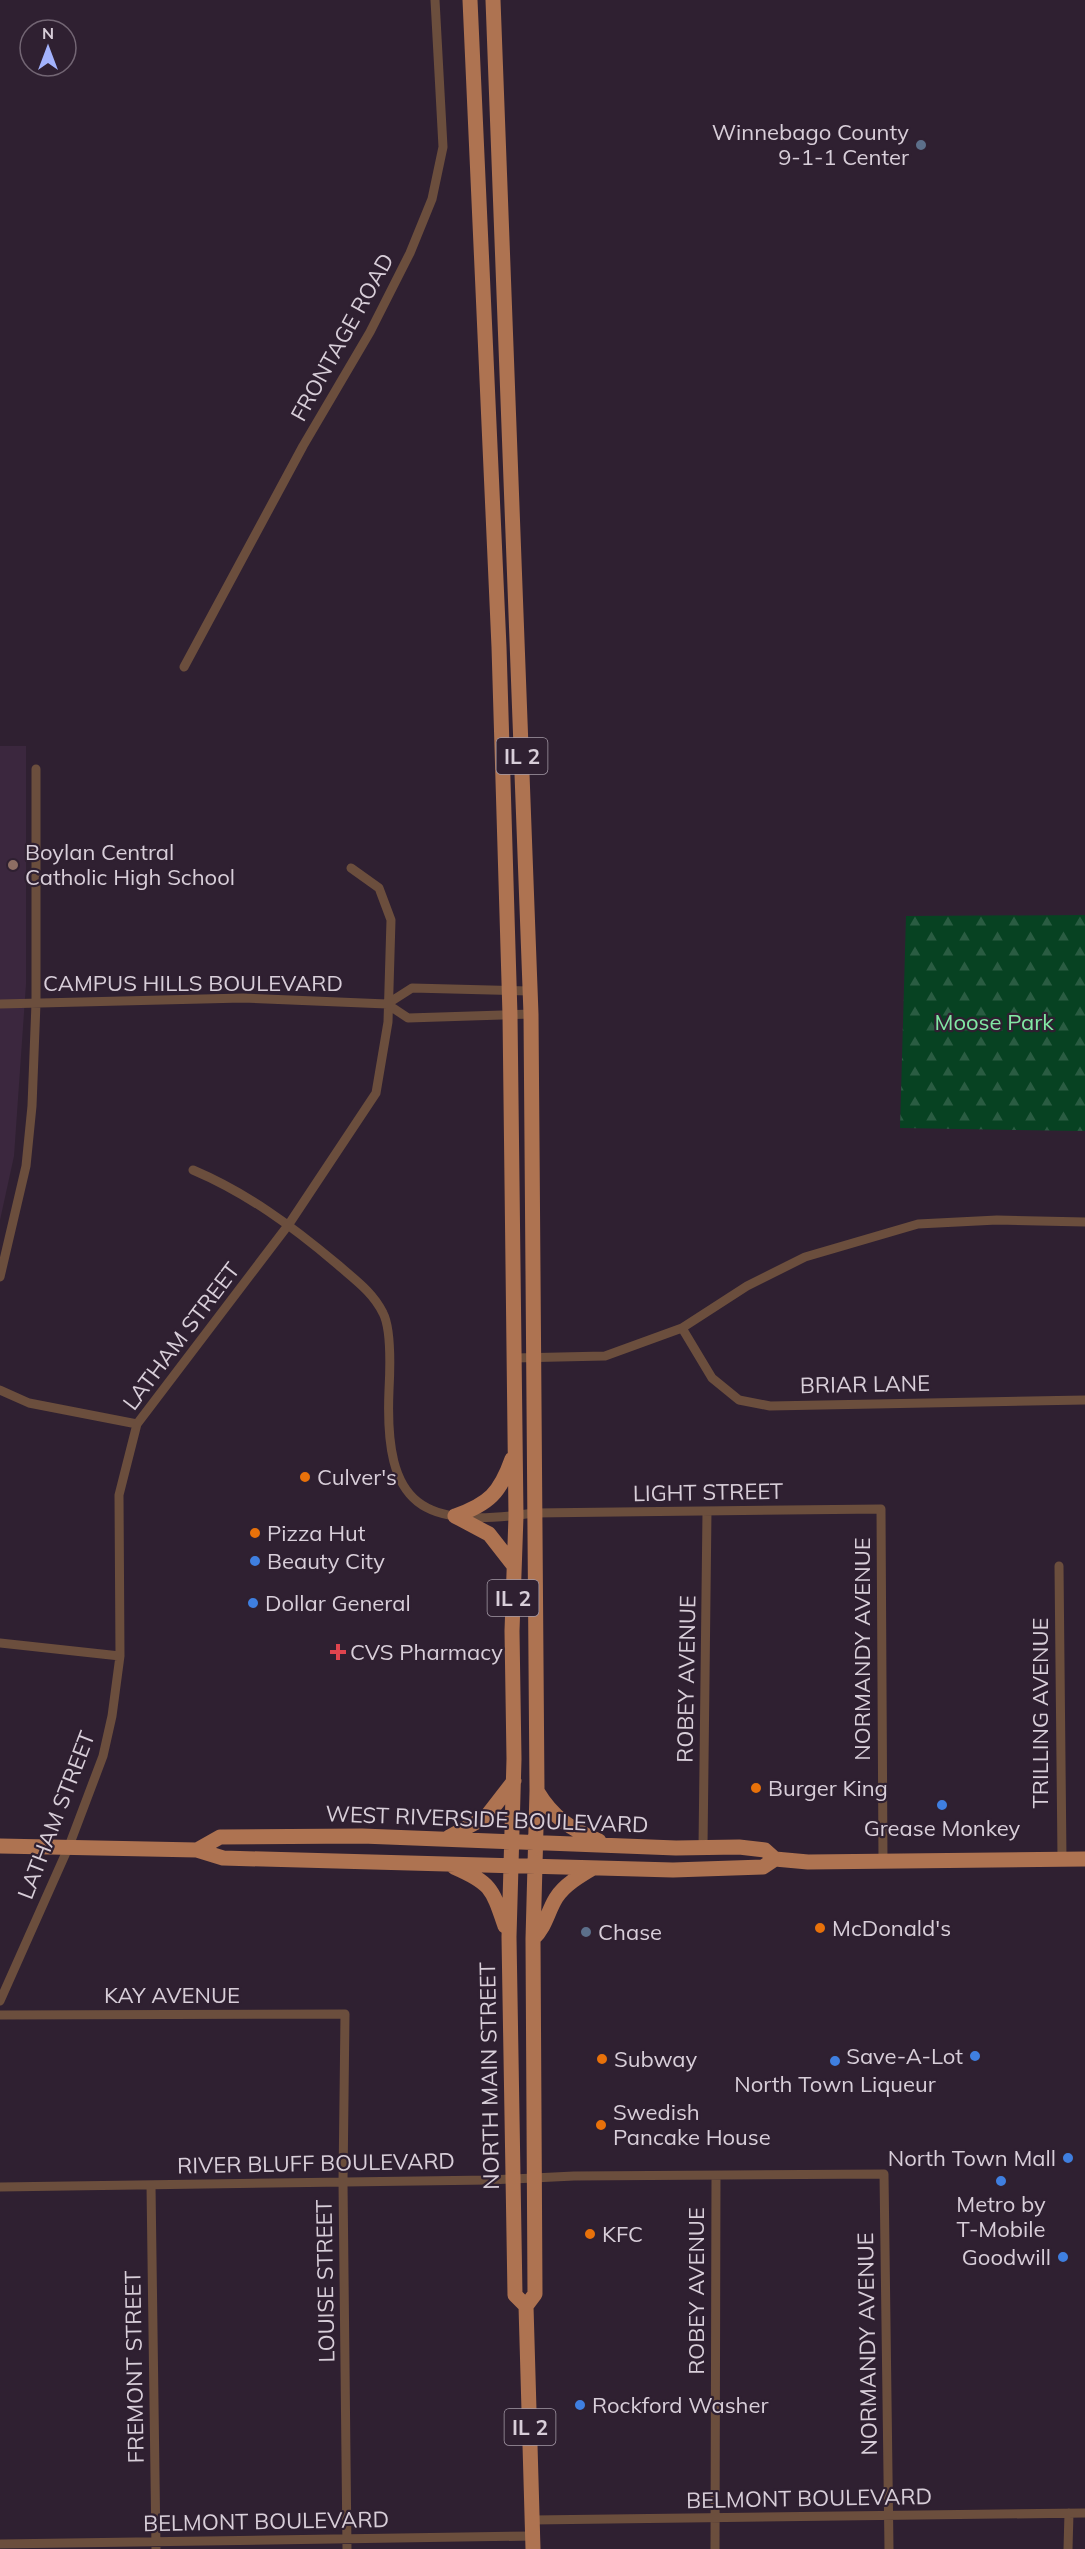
<svg xmlns="http://www.w3.org/2000/svg" width="1085" height="2549" font-family="Mulish,sans-serif">
  <defs>
    <pattern id="forest-firs" width="22" height="20" patternUnits="userSpaceOnUse" patternTransform="scale(1.5)"><rect width="22" height="20" fill="#074222"/><path d="M5 1l3.5 6h-7zM16 11l3.5 6h-7z" fill="#2a5c42"/></pattern>
  </defs>
  <rect width="100%" height="100%" fill="#2f2031"/>
  <path fill="#3b273e" d="M0 746H26V984L14 1156 0 1220Z"/>
  <path fill="url(#forest-firs)" d="M1085 915V1131L900 1128 906 916Z"/>
  <g fill="none" stroke-linecap="round" stroke-linejoin="round">
    <path stroke="#6b4e3d" stroke-width="9" d="M184 667 303 446 370 332 410 253 432 199 443 147 435 0
      M0 1004 243 998 387 1004 408 1018 531 1014
      M387 1004 412 988 530 991
      M193 1170C247 1193 292 1226 337 1264 354 1279 373 1292 383 1313 392 1330 390 1371 389 1390 384 1508 422 1529 534 1513L881 1509 883 1861
      M0 1277 26 1166 32 1106 36 1003V769
      M682 1328 712 1378 739 1400 770 1406 1085 1400
      M514 1358 605 1356 682 1328 747 1286 805 1257 918 1224 997 1220 1085 1222
      M0 1390 29 1403 137 1424
      M1059 1566 1062 1859
      M0 1643 120 1656
      M703 1847 707 1511
      M0 2001 69 1846 103 1756 112 1716 120 1656 119 1495 137 1424 289 1224 376 1093 388 1022 391 920 379 888 351 868
      M0 2015 345 2014 343 2182 347 2549
      M151 2185 156 2549
      M0 2187 490 2180 574 2176 884 2174 889 2549
      M533 2520 1085 2513
      M0 2544 533 2536
      M715 2549 716 2177
      M1068 2549 1069 2513"/>
    <path stroke="#ae7351" stroke-width="15" d="M470 0 499 647 510 1015 516 1516 512 1631 514 1759 509 1937 515 2295 526 2306
      M493 0 531 1014 537 1791 533 1939 535 2294 526 2306 533 2549
      M455 1516C489 1504 500 1493 512 1459
      M455 1516 489 1534 514 1566
      M537 1791C553 1818 571 1829 599 1841
      M449 1837 486 1817 514 1781
      M0 1846 197 1850 223 1858 673 1870 763 1867 775 1859
      M197 1850 220 1837 362 1836 676 1848 739 1847 765 1850 775 1859 808 1862 1085 1859
      M454 1867C491 1883 492 1888 505 1926
      M533 1939C546 1926 547 1913 556 1898 564 1885 581 1875 593 1868"/>
  </g>
  <g fill="#5c6f8a" stroke="#2f2031" stroke-width="2">
    <circle cx="921" cy="145" r="6"/>
    <circle cx="586" cy="1932" r="6"/>
  </g>
  <circle fill="#8d6e63" stroke="#2f2031" stroke-width="2" cx="13" cy="865" r="6"/>
  <g fill="#e8710a" stroke="#2f2031" stroke-width="2">
    <circle cx="305" cy="1477" r="6"/>
    <circle cx="255" cy="1533" r="6"/>
    <circle cx="756" cy="1788" r="6"/>
    <circle cx="820" cy="1928" r="6"/>
    <circle cx="602" cy="2059" r="6"/>
    <circle cx="601" cy="2125" r="6"/>
    <circle cx="590" cy="2234" r="6"/>
  </g>
  <g fill="#3f7fe0" stroke="#2f2031" stroke-width="2">
    <circle cx="255" cy="1561" r="6"/>
    <circle cx="253" cy="1603" r="6"/>
    <circle cx="942" cy="1805" r="6"/>
    <circle cx="975" cy="2056" r="6"/>
    <circle cx="835" cy="2061" r="6"/>
    <circle cx="1068" cy="2158" r="6"/>
    <circle cx="1001" cy="2181" r="6"/>
    <circle cx="1063" cy="2257" r="6"/>
    <circle cx="580" cy="2405" r="6"/>
  </g>
  <path fill="#e0444e" stroke="#2f2031" stroke-width="2" d="M335 1643h6v6h6v6h-6v6h-6v-6h-6v-6h6z"/>
  <g text-anchor="middle" dominant-baseline="central" stroke-width="4.5" stroke-linejoin="round" paint-order="stroke">
    <g fill="#2f2031" stroke="#a59aa7" stroke-width="1.5">
      <rect x="496.5" y="738" width="51" height="36" rx="4.5"/>
      <rect x="487.5" y="1580" width="51" height="36" rx="4.5"/>
      <rect x="504.5" y="2409" width="51" height="36" rx="4.5"/>
    </g>
    <g font-size="21" font-weight="bold" fill="#d8ced9">
      <text x="522" y="756">IL 2</text>
      <text x="513" y="1598">IL 2</text>
      <text x="530" y="2427">IL 2</text>
    </g>
    <g font-size="22" fill="#d8ced9" stroke="#2f2031" text-anchor="start">
      <text x="909" y="132" text-anchor="end">Winnebago County<tspan x="909" dy="25">9-1-1 Center</tspan></text>
      <text x="25" y="852">Boylan Central<tspan x="25" dy="25">Catholic High School</tspan></text>
      <text x="317" y="1477">Culver's</text>
      <text x="267" y="1533">Pizza Hut</text>
      <text x="267" y="1561">Beauty City</text>
      <text x="265" y="1603">Dollar General</text>
      <text x="350" y="1652">CVS Pharmacy</text>
      <text x="768" y="1788">Burger King</text>
      <text x="942" y="1828" text-anchor="middle">Grease Monkey</text>
      <text x="832" y="1928">McDonald's</text>
      <text x="598" y="1932">Chase</text>
      <text x="963" y="2056" text-anchor="end">Save-A-Lot</text>
      <text x="614" y="2059">Subway</text>
      <text x="835" y="2084" text-anchor="middle">North Town Liqueur</text>
      <text x="613" y="2112">Swedish<tspan x="613" dy="25">Pancake House</tspan></text>
      <text x="1056" y="2158" text-anchor="end">North Town Mall</text>
      <text x="1001" y="2204" text-anchor="middle">Metro by<tspan x="1001" dy="25">T-Mobile</tspan></text>
      <text x="602" y="2234">KFC</text>
      <text x="1051" y="2257" text-anchor="end">Goodwill</text>
      <text x="592" y="2405">Rockford Washer</text>
    </g>
    <g font-size="22" fill="#d8ced9" stroke="#2f2031">
      <text transform="translate(342 337) rotate(-61)">FRONTAGE ROAD</text>
      <text x="193" y="983">CAMPUS HILLS BOULEVARD</text>
      <text transform="translate(181 1336) rotate(-53)">LATHAM STREET</text>
      <text transform="translate(865 1384) rotate(-1)">BRIAR LANE</text>
      <text transform="translate(708 1492) rotate(-1)">LIGHT STREET</text>
      <text transform="translate(862 1649) rotate(-90)">NORMANDY AVENUE</text>
      <text transform="translate(686 1679) rotate(-89)">ROBEY AVENUE</text>
      <text transform="translate(1040 1713) rotate(-90)">TRILLING AVENUE</text>
      <text transform="translate(56 1815) rotate(-69)">LATHAM STREET</text>
      <text transform="translate(487 1819) rotate(2)">WEST RIVERSIDE BOULEVARD</text>
      <text x="172" y="1995">KAY AVENUE</text>
      <text transform="translate(489 2076) rotate(-91)">NORTH MAIN STREET</text>
      <text transform="translate(316 2163) rotate(-1)">RIVER BLUFF BOULEVARD</text>
      <text transform="translate(325 2281) rotate(-91)">LOUISE STREET</text>
      <text transform="translate(696 2291) rotate(-90)">ROBEY AVENUE</text>
      <text transform="translate(867 2344) rotate(-91)">NORMANDY AVENUE</text>
      <text transform="translate(134 2367) rotate(-91)">FREMONT STREET</text>
      <text transform="translate(809 2498) rotate(-1)">BELMONT BOULEVARD</text>
      <text transform="translate(266 2521) rotate(-1)">BELMONT BOULEVARD</text>
    </g>
    <g font-size="22" fill="#82e8a4" stroke="#2f2031">
      <text x="994" y="1022">Moose Park</text>
    </g>
  </g>
  <g transform="translate(48 48)"><circle r="28" fill="#2f2031" stroke="#736674" stroke-width="1.5"/>
  <path d="M0-4.5L10 22L0 15L-10 22Z" fill="#a3b2fd"/>
  <text y="-9" font-size="16" font-weight="bold" text-anchor="middle" fill="#d8ced9">N</text>
  </g>
</svg>
